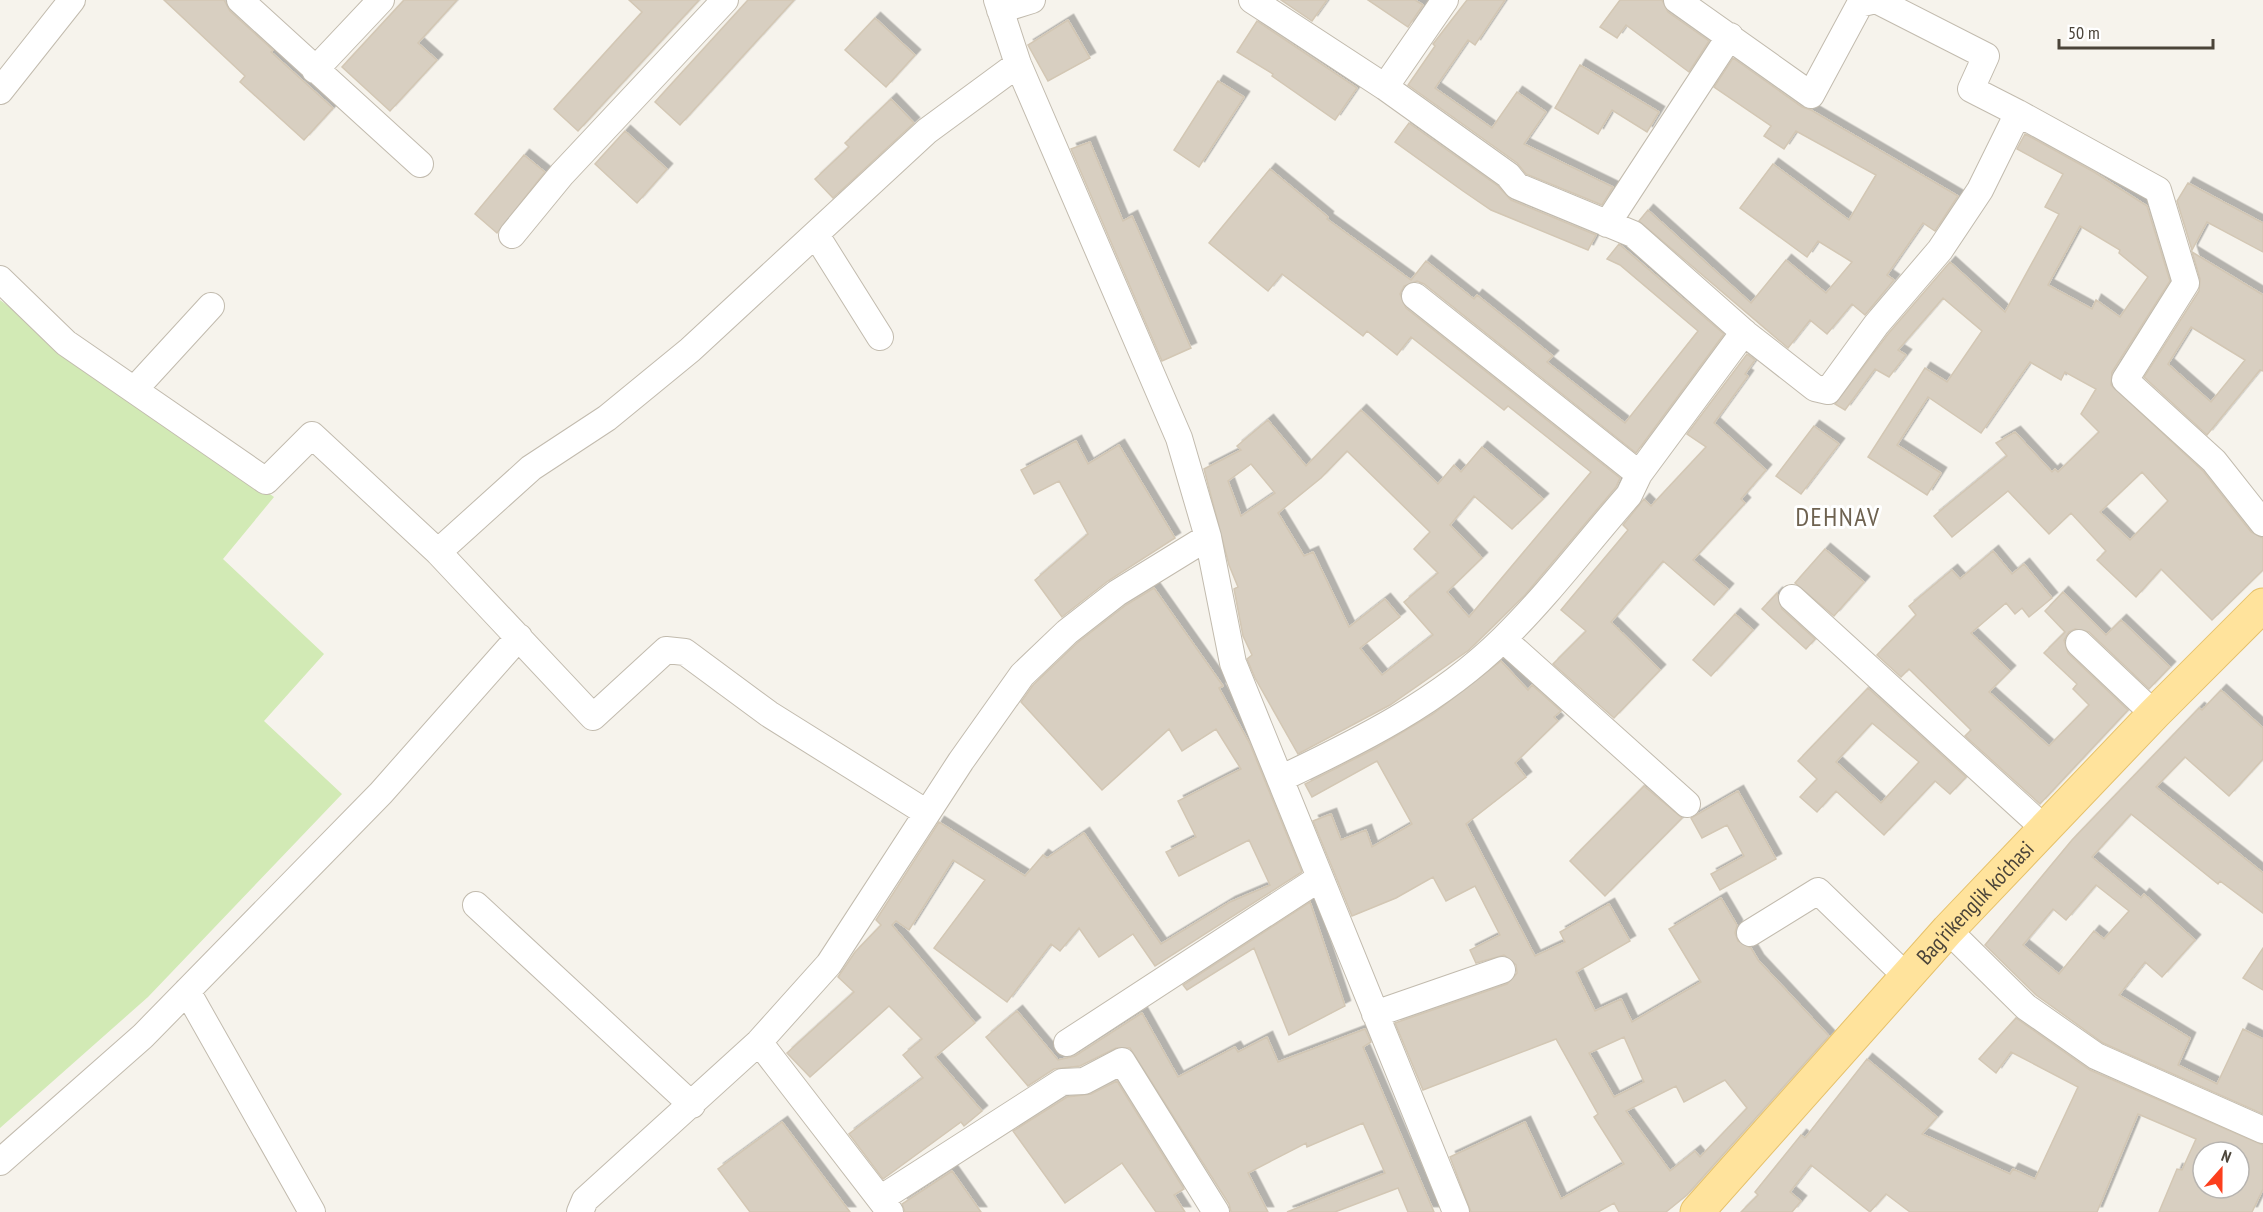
<svg xmlns="http://www.w3.org/2000/svg" width="2263" height="1212" font-family="'PT Sans Narrow',sans-serif">
  <defs>
    <filter id="shadow"><feDropShadow dx="5.5" dy="-5.5" stdDeviation="0" flood-color="#0004"/></filter>
  </defs>
  <rect width="100%" height="100%" fill="#f6f3ec"/>
  <path fill="#d2eab5" d="M0 300 274 497 223 559 324 654 264 721 342 794 148 997 0 1128Z"/>
  <path fill="#d8cfc1" stroke="#d3c7b4" stroke-width="1.5" fill-rule="evenodd" filter="url(#shadow)" d="M164 0H224L230 11 273 50 271 52 333 108 304 140 240 82 245 76Z
    M404 0H457L418 43 437 60 390 111 342 67Z
    M629 0H699L578 131 554 109 642 12Z
    M748 0H794L680 125 655 102Z
    M1281 0H1327L1312 21Z
    M1368 0H1415L1423 5 1408 27Z
    M1467 0H1505L1475 45 1468 40 1435 88 1492 128 1517 92 1546 112 1524 144 1613 187 1602 205 1526 174 1517 163 1408 85 1435 46 1433 44Z
    M1620 0H1662L1668 12 1709 41 1689 72 1626 25 1617 38 1600 27Z
    M875 18 915 55 886 87 845 50Z
    M1068 20 1090 58 1048 81 1028 45Z
    M1257 21 1357 88 1335 120 1272 76 1273 74 1237 52Z
    M1733 58 1802 107 1811 110 1958 196 1935 231 1923 223 1887 275 1894 280 1865 315 1852 304 1827 334 1810 320 1788 348 1639 221 1648 210 1751 303 1786 260 1826 293 1852 262 1818 241 1807 257 1740 208 1773 164 1849 220 1876 175 1796 131 1784 149 1764 136 1771 126 1714 87Z
    M1580 65 1659 112 1647 132 1612 110 1598 134 1555 108Z
    M1218 81 1244 97 1199 167 1174 150Z
    M891 99 914 123 833 198 815 179 849 147 845 143Z
    M1409 123 1498 186 1511 200 1596 235 1588 250 1491 210 1463 191 1395 142Z
    M625 131 667 169 637 203 595 164Z
    M2025 134 2094 172 2147 206 2170 281 2112 372 2111 385 2203 471 2251 532 2263 538V570L2212 620 2161 569 2136 597 2097 560 2106 551 2071 513 2049 534 2008 491 1952 537 1934 516 2007 456 1996 443 2015 432 2052 472 2055 469 2058 472 2099 432 2081 414 2096 389 2065 372 2061 380 2030 362 1981 433 1928 397 1897 445 1941 473 1927 495 1868 457 1925 368 1947 382 1982 331 1943 298 1898 350 1906 355 1889 377 1875 369 1845 410 1835 404 1888 334 1950 262 2005 312 2059 214 2045 207 2063 174 2017 149ZM2080 226 2120 250 2119 253 2148 277 2120 317 2096 300 2092 309 2048 285ZM2142 472 2168 501 2130 540 2100 512Z
    M1090 142 1123 221 1132 216 1191 348 1162 361 1071 149Z
    M524 155 545 172 497 233 475 214Z
    M1270 169 1328 217 1327 219 1411 280 1426 261 1474 299 1477 295 1553 356 1547 362 1625 423 1698 331 1620 265 1607 259 1619 244 1724 334 1636 453 1424 284 1417 281 1404 286 1400 294 1406 308 1620 478 1616 487 1525 595 1469 650 1390 705 1298 754 1255 678 1247 659 1252 655 1243 636 1234 589 1238 587 1229 565 1204 469 1241 450 1237 446 1268 420 1306 466 1361 410 1438 484 1454 465 1461 472 1482 447 1543 499 1512 529 1474 496 1450 525 1482 558 1447 592 1469 617 1591 472 1508 406 1504 410 1411 337 1397 355 1367 331 1363 336 1282 274 1268 291 1209 243ZM1347 451 1430 532 1414 549 1438 573 1404 602 1433 635 1382 675 1360 648 1400 617 1385 599 1349 627 1313 552 1304 556 1278 513 1321 478ZM1251 464 1275 493 1241 516 1228 481Z
    M2188 183 2263 223V252L2207 222 2192 250 2177 201Z
    M2192 252 2263 295V371L2260 370 2207 435 2144 377 2199 291 2200 279ZM2191 327 2245 360 2211 402 2168 364Z
    M1747 354 1755 360 1745 374 1748 376 1714 423 1766 470 1741 499 1745 503 1693 560 1728 589 1714 605 1663 561 1611 622 1660 670 1614 718 1553 664 1586 631 1561 610 1628 530 1623 525 1644 499 1651 506 1706 447 1687 434Z
    M1814 426 1839 444 1801 494 1776 476Z
    M1076 441 1088 464 1119 445 1175 538 1108 581 1062 617 1035 580 1088 534 1059 481 1034 494 1021 470Z
    M1825 549 1864 582 1834 616 1795 583Z
    M1993 551 2012 574 2024 564 2052 598 2029 617 2022 608 2015 614 2006 603 1971 633 2010 671 1989 692 2049 746 2089 705 2073 689 2077 684 2044 653 2065 632 2045 611 2063 592 2106 635 2121 620 2170 667 2149 689 2089 632 2075 629 2069 632 2064 640 2068 653 2128 710 2040 804 1965 736 1971 730 1909 669 1901 677 1877 655 1916 615 1909 606 1952 570 1960 579Z
    M1154 588 1223 686 1219 688 1250 744 1302 872 1155 966 1133 934 1099 957 1079 928 1060 951 1051 944 1007 1002 934 948 985 880 953 860 909 930 896 921 892 925 975 1023 935 1057 982 1111 964 1126 961 1122 883 1179 849 1134 923 1078 903 1055 922 1039 889 1006 810 1077 787 1053 854 992 838 977 855 952 881 925 876 920 939 822 1025 876 1043 855 1047 858 1084 833 1161 944 1230 902 1270 885 1249 840 1179 876 1166 852 1196 837 1178 801 1241 769 1216 729 1182 751 1169 729 1102 790 1021 702 1033 685 1077 643 1126 605Z
    M1777 593 1782 609 1815 639 1806 649 1762 609Z
    M1735 614 1753 630 1711 676 1693 660Z
    M1501 661 1528 690 1532 685 1561 711 1554 717 1558 721 1515 763 1526 777 1466 824 1535 956 1565 942 1560 932 1609 904 1630 941 1576 972 1595 1011 1621 999 1632 1022 1701 982 1669 929 1721 898 1737 925 1735 933 1738 941 1751 948 1758 960 1829 1036 1687 1195 1666 1212H1619L1614 1203 1598 1212H1471L1450 1157 1525 1122 1561 1199 1624 1164 1594 1117 1598 1114 1556 1039 1423 1090 1395 1023 1507 984 1517 973 1516 965 1504 955 1476 963 1470 950 1500 935 1475 886 1446 901 1433 877 1396 898 1352 916 1313 821 1331 814 1341 840 1366 830 1372 847 1412 824 1377 761 1312 797 1305 784 1376 748 1433 714ZM1624 1037 1644 1082 1614 1097 1589 1053ZM1725 1080 1747 1108 1700 1157 1695 1151 1670 1171 1626 1111 1676 1086 1684 1102Z
    M1868 688 1966 777 1950 794 1935 781 1884 835 1836 791 1817 812 1800 797 1817 779 1798 761ZM1872 723 1919 762 1881 803 1836 762Z
    M2221 690 2263 728V759L2229 796 2185 757 2156 787 2263 873V913L2220 881 2218 884 2131 814 2092 857 2141 898 2144 894 2195 940 2162 977 2145 962 2119 995 2190 1038 2178 1065 2217 1084 2243 1029 2263 1039V1114L2103 1043 2036 995 1985 945 2072 840 2199 708 2202 710ZM2096 885 2129 911 2104 939 2094 931 2059 974 2023 945 2053 909 2066 920Z
    M1644 786 1682 818 1605 896 1570 861Z
    M1738 791 1776 859 1720 890 1711 874 1744 856 1727 825 1702 838 1691 818Z
    M1310 902 1345 1006 1289 1035 1254 948 1187 990 1183 985Z
    M2263 948V990L2243 978Z
    M1017 1011 1058 1060 1075 1056 1142 1013 1178 1077 1235 1047 1238 1052 1267 1037 1278 1062 1365 1029 1371 1042 1363 1047 1434 1212H1408L1398 1188 1335 1212H1287L1385 1173 1363 1123 1307 1147 1306 1143 1248 1173 1268 1212H1231L1229 1204 1130 1048H1116L1080 1066 1054 1069 1028 1086 986 1037Z
    M2016 1018 2090 1070 2263 1145V1189L2252 1212H2159L2177 1169 2182 1170 2196 1139 2138 1114 2097 1212H1910L1886 1194 1870 1212 1811 1165 1790 1192 1801 1201 1792 1212H1741L1758 1195 1755 1192 1801 1135 1805 1138 1867 1059 1937 1117 1922 1134 2010 1174 2013 1169 2035 1179 2078 1087 2011 1052 1996 1073 1979 1059ZM2203 1152H2239V1188H2203Z
    M1117 1081 1184 1189 1174 1195 1185 1212H1156L1122 1163 1065 1203 1013 1131 1067 1097 1091 1094Z
    M782 1122 850 1212H750L718 1169Z
    M952 1171 981 1212H905L902 1204Z"/>
  <g fill="none" stroke-linecap="round" stroke-linejoin="round">
    <defs>
      <path id="minor" d="M240 0 420 164
        M997 0 1018 64 1179 438 1208 537 1233 663 1456 1212
        M1252 0 1385 87
        M1445 0 1385 87 1508 175 1517 186 1633 234 1746 334 1815 388 1828 391 1876 325 1940 250 1980 190 2018 113 1971 89 1986 56 1876 0 1860 4 1811 95 1677 0
        M1000 10 1032 0
        M315 70 381 0
        M0 91 72 0
        M2018 113 2158 190 2186 283 2125 380 2214 461 2263 523
        M1607 224 1730 36
        M512 235 562 174 725 0
        M816 235 880 337
        M0 279 66 343 266 481 312 435 438 552 593 717 666 650 685 652 769 714 927 813
        M1415 296 1639 474 1744 332
        M134 390 211 306
        M438 552 531 468 607 418 690 350 927 131 1018 64
        M1792 598 2045 829
        M1503 639 1687 804
        M2079 643 2154 714
        M1280 779C1360 741 1439 702 1503 639 1548 595 1587 543 1629 495L1639 474
        M476 905 692 1105
        M1948 930 2026 1007 2096 1056 2263 1130
        M1750 933 1818 891 1907 977
        M187 991 312 1212
        M1375 1014 1502 970
        M759 1042 890 1212
        M1067 1043 1320 878
        M0 1162 143 1036 381 793 519 637
        M880 1199 1062 1082 1084 1081 1122 1061 1216 1212
        M580 1212 585 1200 759 1042 829 964 961 761 1022 675 1067 632 1117 593 1208 537"/>
      <g id="major">
        <path id="s1" d="M1697 1212 1948 930 2154 714 2263 605"/>
      </g>
    </defs>
    <use href="#minor" stroke="#c2bbae" stroke-width="28"/>
    <use href="#major" stroke="#e6c16a" stroke-width="35"/>
    <use href="#minor" stroke="#fff" stroke-width="26"/>
    <use href="#major" stroke="#ffe39c" stroke-width="33"/>
  </g>
  <g text-anchor="middle" dominant-baseline="central" stroke-width="6" stroke-linejoin="round" paint-order="stroke">
    <g font-size="22" fill="#4b4439" stroke="#fff">
      <text stroke="none"><textPath href="#s1" startOffset="416">Bag'rikenglik ko'chasi</textPath></text>
    </g>
    <g font-size="26" letter-spacing="1.5" fill="#6e6250" stroke="#fff">
      <text x="1838" y="516">DEHNAV</text>
    </g>
  </g>
  <g transform="translate(2221 1170) rotate(21)"><circle r="28" fill="#ffffff" stroke="#b7b4b0" stroke-width="1.5"/>
  <path d="M0-4.5L10 22L0 15L-10 22Z" fill="#fc3f1d"/>
  <text y="-9" font-size="16" font-weight="bold" text-anchor="middle" fill="#4b4439">N</text>
  </g>
  <path d="M2059 39v9h154v-9" fill="none" stroke="#4b4439" stroke-width="3"/>
  <text x="2068" y="39" font-size="18" fill="#4b4439" stroke="#ffffff" stroke-width="4.5" paint-order="stroke">50 m</text>
</svg>
